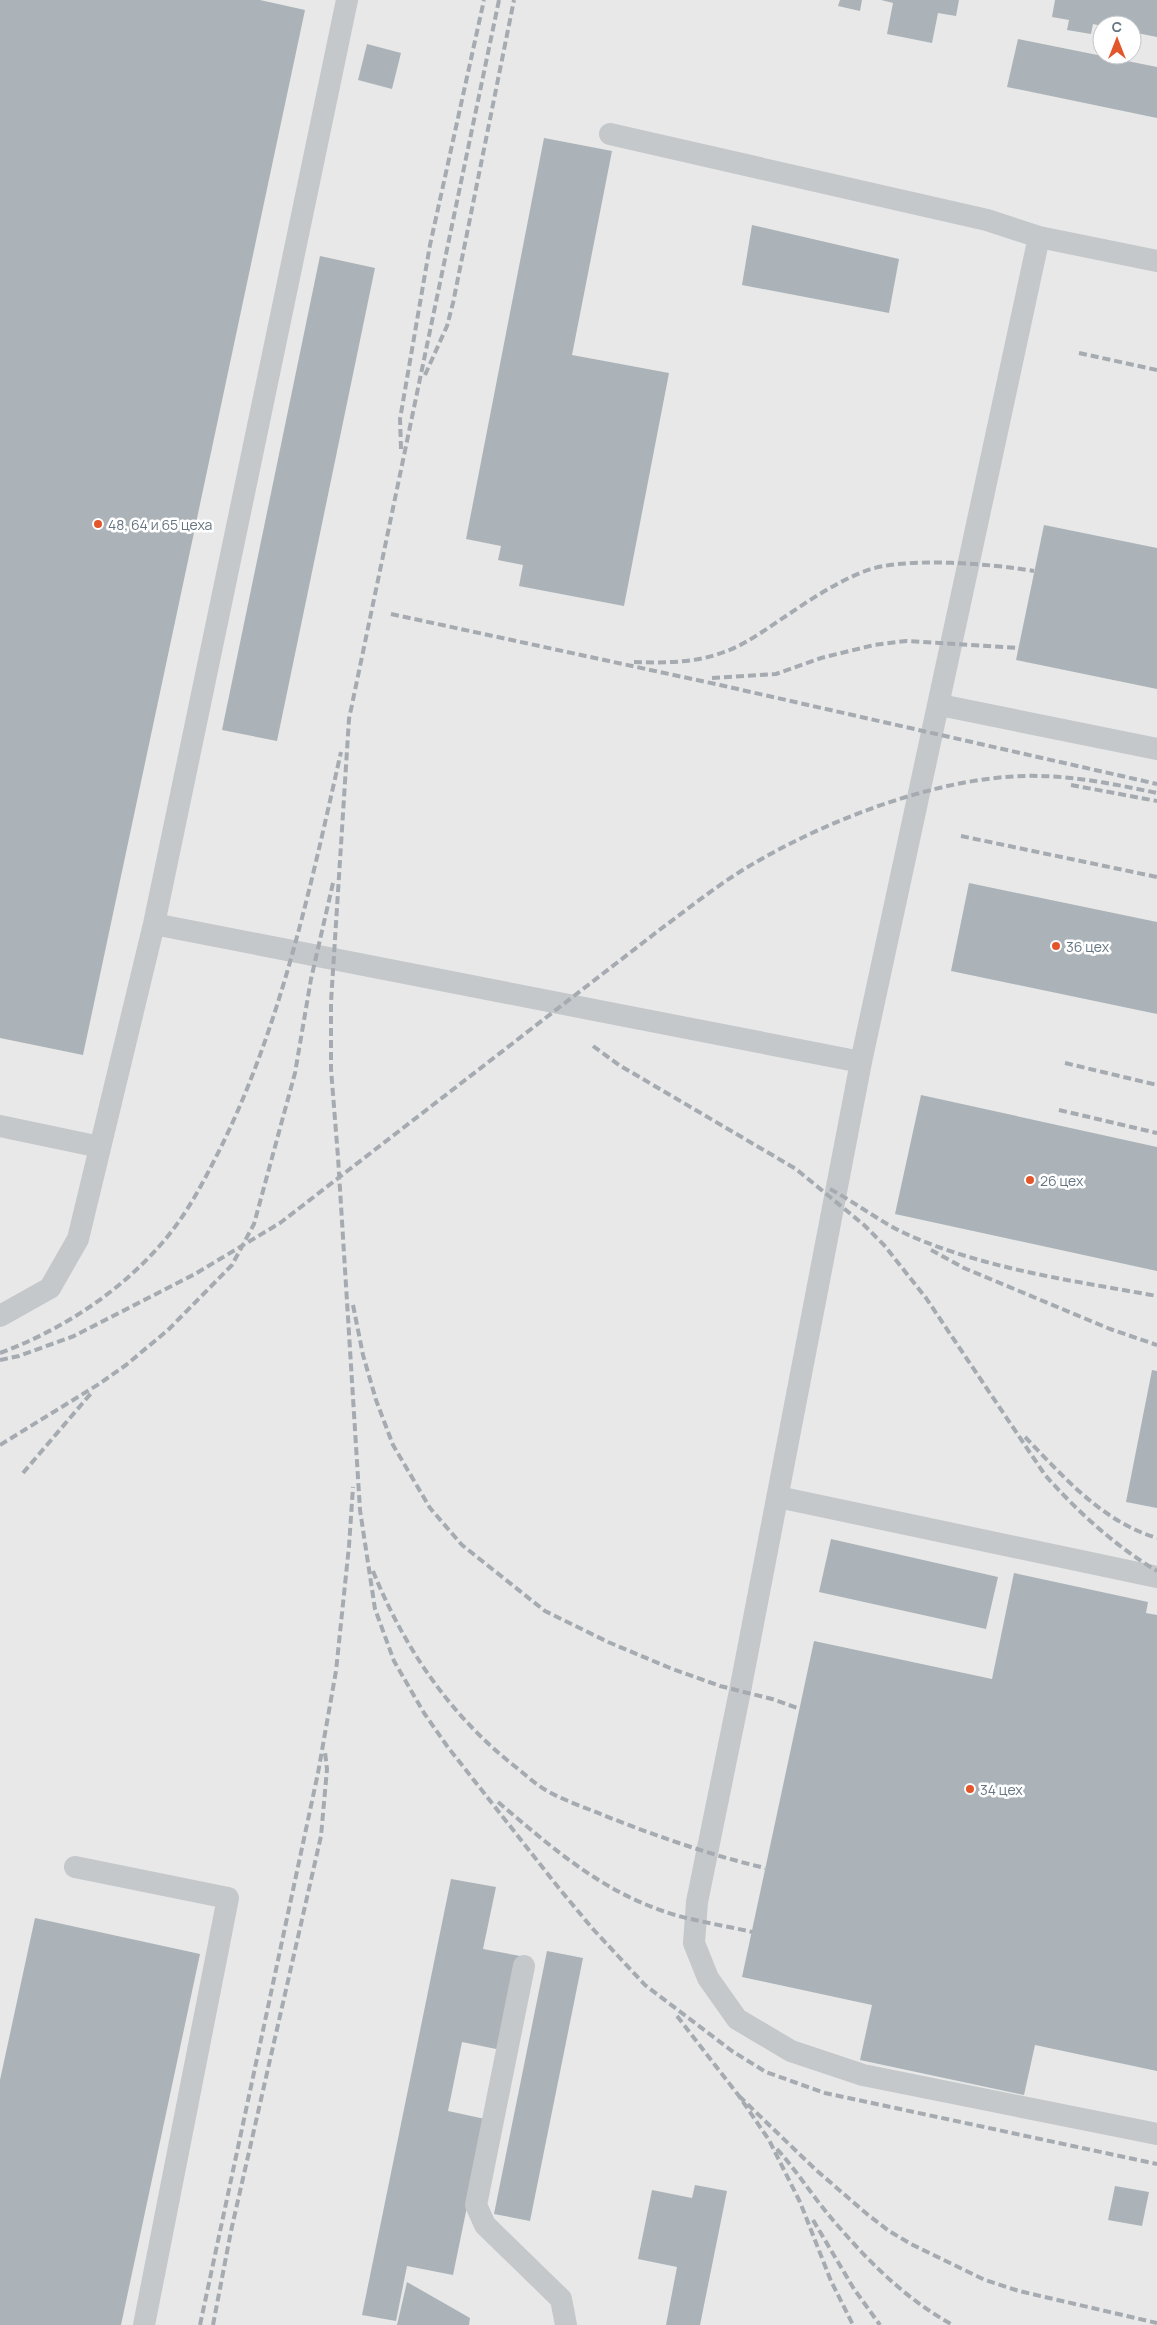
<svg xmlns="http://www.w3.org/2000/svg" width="1157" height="2325" font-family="Manrope,sans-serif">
  <rect width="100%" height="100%" fill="#f9f9f6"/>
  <path fill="#e7e8e7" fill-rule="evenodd" d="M0 0H1157V2325H0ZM1102 25H1132V55H1102Z"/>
  <path fill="#abb3b9" d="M0 0H260L305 10 83 1055 0 1038Z
    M840 0H862L860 11 838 6Z
    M881 0H959L956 16 938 13 932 43 887 34 893 3Z
    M1055 0H1157V37L1132 32V25L1102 26 1093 24 1091 34 1067 30 1069 20 1052 17Z
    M1018 39 1157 67V118L1007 87Z
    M367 44 401 53 392 89 358 80Z
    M544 138 612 151 572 355 669 373 624 606 519 586 523 565 498 560 501 546 466 539Z
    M752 225 899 259 889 313 742 285Z
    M320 256 375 268 277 741 222 730Z
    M1044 525 1157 548V689L1016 660Z
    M969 883 1157 922V1014L951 971Z
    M921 1095 1157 1147V1271L895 1214Z
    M1152 1370 1157 1371V1508L1126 1502Z
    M831 1539 998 1577 986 1629 819 1592Z
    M1014 1573 1148 1602 1146 1613 1157 1615V2071L1035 2045 1024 2095 860 2060 872 2005 742 1977 814 1641 992 1679Z
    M451 1879 496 1887 483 1949 520 1956 501 2050 462 2042 448 2111 485 2119 453 2275 407 2266 396 2321 362 2315Z
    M35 1918 200 1954 121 2325H0V2080Z
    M547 1951 583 1958 530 2221 494 2214Z
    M695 2185 727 2191 700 2325H666L677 2267 638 2259 652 2190 692 2198Z
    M1115 2186 1149 2192 1142 2226 1108 2220Z
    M407 2282 470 2318 469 2325H397Z"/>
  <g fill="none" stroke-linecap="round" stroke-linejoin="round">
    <path stroke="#c4c8cb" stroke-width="22" d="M610 134 987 220 1039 237
      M1157 261 1039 237 861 1062 740 1691 697 1902 694 1943 708 1978 737 2019 791 2051 863 2075 1157 2134
      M940 705 1157 749
      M154 924 861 1062
      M0 1126 100 1147
      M0 1316 50 1288 78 1239 154 924 347 0
      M778 1497 1157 1577
      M75 1867 228 1898 144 2325
      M524 1966 476 2205 485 2225 561 2299 566 2325"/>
    <path stroke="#a5abb1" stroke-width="4" stroke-dasharray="8 4" stroke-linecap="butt" d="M499 0 349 719 331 1002V1069L338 1157 360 1510 375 1609 394 1661 424 1713 447 1746 558 1887 592 1928 645 1985 732 2051 766 2072 825 2093 1157 2164
      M1079 353 1157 370
      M425 375 447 326 453 303 514 0
      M401 449 400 419 430 245 484 0
      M391 614 720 685 1157 784
      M634 662C664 663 696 663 724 652 747 644 766 629 786 616 811 599 837 582 865 571 904 556 993 564 1034 571
      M712 678 776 674 821 658 874 645 906 641 1018 648
      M1071 785 1157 801
      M961 836 1157 877
      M593 1046 619 1065 796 1169 864 1225 884 1245 926 1298 1045 1475C1077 1511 1115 1546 1157 1571
      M1065 1063 1157 1085
      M1059 1110 1157 1133
      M830 1189C858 1204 884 1225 913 1237 991 1270 1075 1281 1157 1296
      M931 1250 964 1268 1110 1329 1157 1345
      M353 1305 363 1355 376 1400 393 1445 430 1508 462 1545 545 1611 608 1642 670 1668 720 1686 772 1699 800 1709
      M0 1353C62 1330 120 1292 163 1242 188 1213 205 1179 222 1145 282 1022 311 885 341 752
      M0 1360 19 1356 74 1336 195 1274 280 1223 662 928C693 905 724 880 758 861 836 816 950 773 1041 776 1080 777 1119 785 1157 793
      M1025 1437C1064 1477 1101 1521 1157 1538
      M0 1445 99 1384 126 1365 168 1330 232 1265 254 1224 295 1073 311 979 333 883
      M23 1473 93 1391
      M373 1571C404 1648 451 1717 517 1768 526 1775 534 1783 544 1789 562 1800 584 1807 603 1815 656 1836 710 1855 765 1868
      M498 1802C549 1845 598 1889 663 1911 691 1921 723 1925 752 1932
      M677 2016 739 2096 769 2140 800 2202 831 2281 853 2325
      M739 2096 816 2170 867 2214 889 2231 911 2244 985 2280 1019 2291 1157 2323
      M777 2149C795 2169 810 2192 827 2213 863 2256 903 2298 953 2325
      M813 2220 854 2289 880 2325
      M200 2325 318 1773 336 1671 349 1546 353 1487
      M213 2325 231 2231 321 1836 327 1769 325 1752"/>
  </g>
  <g fill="#e3552b" stroke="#fff" stroke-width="2">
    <circle cx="98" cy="524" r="5"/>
    <circle cx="1056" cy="946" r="5"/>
    <circle cx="1030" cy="1180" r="5"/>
    <circle cx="970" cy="1789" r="5"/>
  </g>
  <g text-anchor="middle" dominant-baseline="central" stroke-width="5" stroke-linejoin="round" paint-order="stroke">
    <g font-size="14" fill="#647481" stroke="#fff" text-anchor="start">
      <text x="108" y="524">48, 64 и 65 цеха</text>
      <text x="1066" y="946">36 цех</text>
      <text x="1040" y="1180">26 цех</text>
      <text x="980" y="1789">34 цех</text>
    </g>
  </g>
  <g transform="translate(1117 40)"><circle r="24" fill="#ffffff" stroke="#c1c7cd"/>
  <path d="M0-4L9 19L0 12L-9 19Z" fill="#e3552b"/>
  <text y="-8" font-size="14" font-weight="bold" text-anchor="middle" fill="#647481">С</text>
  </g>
</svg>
